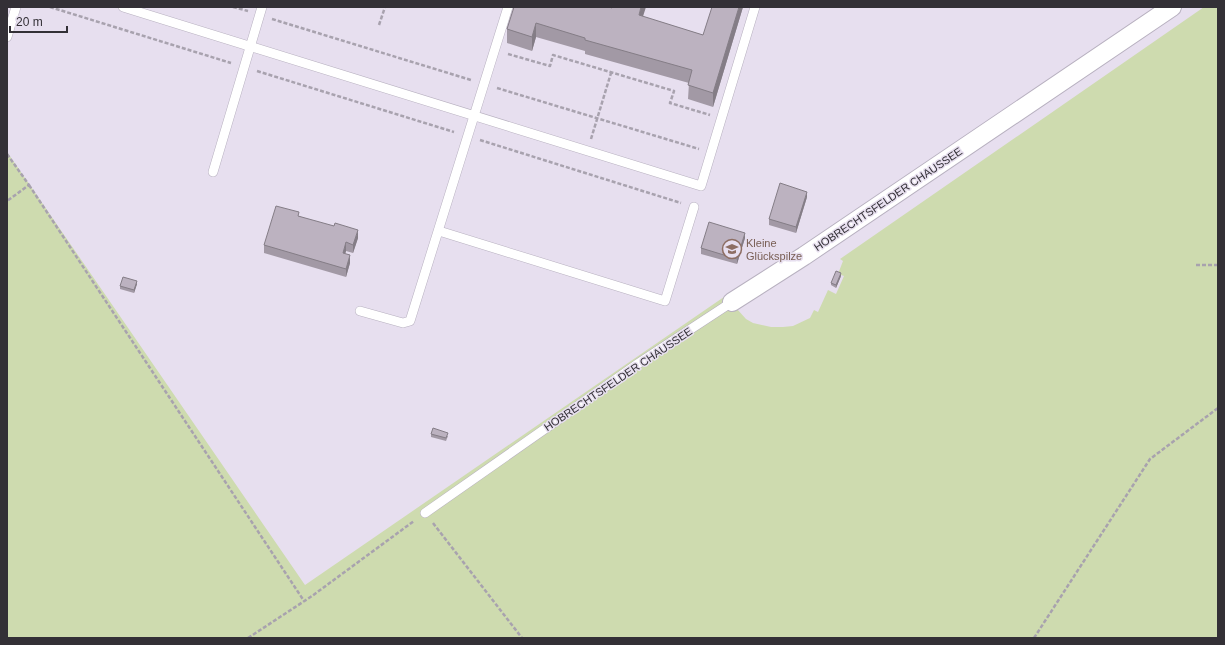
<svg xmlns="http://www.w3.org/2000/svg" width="1225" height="645" font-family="Arial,sans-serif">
  <rect width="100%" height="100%" fill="#e7dfef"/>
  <path fill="#cedbaf" d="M1204 7H1218V638H7V152L305 585 737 288 736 293 737 309 746 319 753 323 771 327H783L793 326 810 318 814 310 818 312 828 290 836 294 844 276 838 274 843 261 840 259Z"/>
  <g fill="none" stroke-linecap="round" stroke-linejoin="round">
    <defs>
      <path id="service" d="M123 7 701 186 755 7
        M7 37 16 7
        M213 172 262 7
        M439 231 665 301 694 207
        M360 311 403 323 410 321 508 7
        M425 513 639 363 732 302"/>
      <path id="minor" d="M732 302 804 256 1172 7"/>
    </defs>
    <use href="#service" stroke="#b8b1c0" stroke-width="10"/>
    <use href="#minor" stroke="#b8b1c0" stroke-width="20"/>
    <path stroke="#a8a2ae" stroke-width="2.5" stroke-dasharray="4 2" stroke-linecap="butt" d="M50 7 231 63
      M233 7 248 11
      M272 19 471 80
      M379 25 385 7
      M508 54 550 66 553 55 674 91 670 103 710 115
      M257 71 454 132
      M497 88 699 149
      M591 139 611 73
      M480 140 681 203
      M7 154 29 185 7 201
      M29 185 304 601
      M1196 265H1218
      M433 523 522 638
      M248 638 312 596 414 521
      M1034 638 1150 459 1218 408"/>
    <use href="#service" stroke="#fff" stroke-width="9"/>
    <use href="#minor" stroke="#fff" stroke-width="18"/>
  </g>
  <path fill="#a299a5" d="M514 7 643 17 703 35 743 7 713 107 688 99 689 83 585 54V51L536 37 532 51 507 43V29Z
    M807 197 796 233 769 225V219Z
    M299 216 358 238 353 253 346 251 345 254 350 263 346 277 264 253V245Z
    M745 238 737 264 701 254V248Z
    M841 276 836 288 831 285V283Z
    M137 284 134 293 120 289V286Z
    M431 434 448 436 446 441 431 437Z"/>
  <path fill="#847d86" d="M641 7H646L639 29V15Z
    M739 7H743L713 107V93Z
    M536 23V37L532 51V37Z
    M807 192V197L796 233V227Z
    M358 230V238L353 253V245Z
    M745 233V238L737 264V259Z
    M346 242V251L343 261V253Z
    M350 255V263L346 277V269Z
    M841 273V276L836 288V285Z
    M137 281V284L134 293V290Z"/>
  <path fill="#bcb2c0" stroke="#847d86" d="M514 7H609L612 8V7H641L639 15 703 35 712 7H739L713 93 688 85 692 70 585 40V38L536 23 532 37 507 29Z
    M780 183 807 192 796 227 769 219Z
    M276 206 299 212 298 216 334 226 335 223 358 230 353 245 346 242 343 253 350 255 346 269 264 245Z
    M709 222 745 233 737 259 701 248Z
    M836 271 841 273 836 285 831 283Z
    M123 277 137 281 134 290 120 286Z
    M433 428 448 433 446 438 431 434Z"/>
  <defs>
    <symbol id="school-ring" viewBox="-11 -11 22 22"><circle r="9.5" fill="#e7dfef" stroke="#8d6e63" stroke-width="1.5"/><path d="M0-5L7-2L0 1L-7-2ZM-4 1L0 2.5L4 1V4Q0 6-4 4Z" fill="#8d6e63"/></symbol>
  </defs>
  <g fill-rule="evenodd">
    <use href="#school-ring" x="721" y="238" width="22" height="22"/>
  </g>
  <g text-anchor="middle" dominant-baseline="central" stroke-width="3" stroke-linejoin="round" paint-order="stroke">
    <g font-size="11" fill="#333036" stroke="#e7dfef">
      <text transform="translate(888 199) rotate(-34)">HOBRECHTSFELDER CHAUSSEE</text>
      <text transform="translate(618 379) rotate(-34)">HOBRECHTSFELDER CHAUSSEE</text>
    </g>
    <g font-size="11" fill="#785e54" stroke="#e7dfef" text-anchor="start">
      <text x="746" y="243">Kleine<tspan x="746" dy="13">Glückspilze</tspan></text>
    </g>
  </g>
  <rect width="1225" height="645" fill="none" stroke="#333036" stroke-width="16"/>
  <path d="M10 26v6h57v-6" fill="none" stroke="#333036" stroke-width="2"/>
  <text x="16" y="26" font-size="12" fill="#333036" stroke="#e7dfef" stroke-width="3" paint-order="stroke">20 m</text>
</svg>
